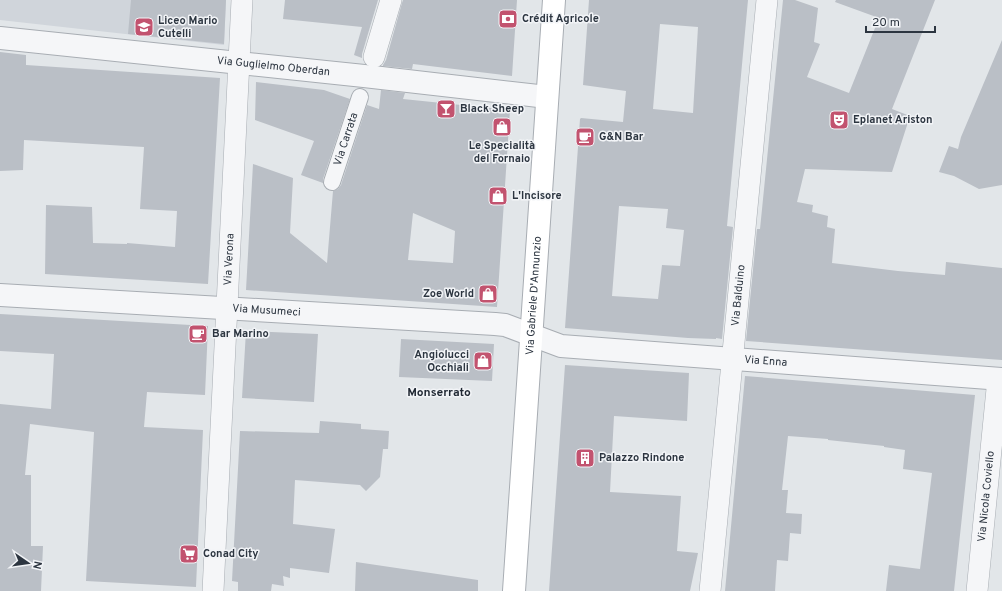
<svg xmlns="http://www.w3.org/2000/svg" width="1002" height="591" font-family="Overpass,sans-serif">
  <rect width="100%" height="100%" fill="#e2e6e9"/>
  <path fill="#d0d5db" d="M0 0H226L224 45 0 20Z"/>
  <path fill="#babfc6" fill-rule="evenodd" d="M131 0H226L224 44 128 34Z
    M285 0H378L362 54V58L354 55 362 27 283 19Z
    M403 0H517L512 76 413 64 412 69 383 66V65L386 60 402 3Z
    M589 0H748L727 226 733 227 722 339 716 338V339L688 338 565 328 580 119 581 118 623 122 626 91 583 85ZM660 24 698 27 693 113 653 109ZM619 206 668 209 666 228 684 230 680 266 662 265 658 299 612 296Z
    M783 0H795L818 8 814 42 820 44 807 77 849 93 879 18 835 2 836 0H935L892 109 910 116 892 172 805 169 797 202 813 205 812 212 828 216 827 227 835 229 832 263 898 271 945 275 946 262 1002 268V360L746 341 757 229H760Z
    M1002 40V185L979 189 954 176 939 172 949 146 958 149 961 137Z
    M0 52 26 55V65L220 78 208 284 45 274 46 205 92 207 93 243 127 244V243L175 247 177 211 140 209 144 147 24 140 23 170 0 171Z
    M256 82 324 90 350 99 323 179V183L301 175 314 141 255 120Z
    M381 90 405 93 403 99 510 110 497 307 246 290 253 164 293 178 290 233 327 263 333 191 338 189 341 185 367 105 379 109ZM413 213 455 231 453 263 408 260Z
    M0 314 208 326 205 395 147 392 144 427 203 430 196 587 86 581 94 432 30 424 25 475H31V546H43L41 591H0V404L51 409 54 354 0 351Z
    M246 331 318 334 314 402 242 398Z
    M401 339 494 344 492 381 399 377Z
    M565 365 689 373 687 421 614 416 610 492 681 496 677 551 698 553 690 591H549Z
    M745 376 975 395 954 591H886L889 565 920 569 932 473 903 469 905 450 884 447V446L828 440V439L788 436 782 490H788L786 513 802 514 801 534 790 533 788 561 777 560 775 591H725Z
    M320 421 361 424V429L389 431 388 449H383L380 477 366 491 360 485 295 480 293 524 335 529 329 573 290 568V578L283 576 284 586 272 584 271 591H238V582L232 581 240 431 319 433Z
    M356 562 478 580V591H355Z"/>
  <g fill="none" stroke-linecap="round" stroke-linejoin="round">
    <defs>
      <g id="pedestrian">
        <path id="s1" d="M332 182 360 97"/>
      </g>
      <g id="minor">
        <path d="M374 57 391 0"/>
        <path id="s2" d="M213 591 242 0"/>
        <path id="s3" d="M710 591 767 0"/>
        <path id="s4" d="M977 591 998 379"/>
      </g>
      <g id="tertiary">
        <path id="s5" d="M0 38 364 76 547 97"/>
        <path id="s6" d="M0 295 495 324 505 325 561 346 1002 379"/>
      </g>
      <g id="secondary">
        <path id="s7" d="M514 591 554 0"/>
      </g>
    </defs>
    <use href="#pedestrian" stroke="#a8adb3" stroke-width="18"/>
    <use href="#minor" stroke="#a8adb3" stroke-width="22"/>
    <use href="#tertiary" stroke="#a8adb3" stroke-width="24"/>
    <use href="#secondary" stroke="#a8adb3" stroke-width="24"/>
    <use href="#pedestrian" stroke="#f5f6f8" stroke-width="16"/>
    <use href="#minor" stroke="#f5f6f8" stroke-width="21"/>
    <use href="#tertiary" stroke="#f5f6f8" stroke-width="22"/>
    <use href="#secondary" stroke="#fff" stroke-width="22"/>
  </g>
  <defs>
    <symbol id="bank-square" viewBox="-11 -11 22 22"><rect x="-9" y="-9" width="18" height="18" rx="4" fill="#c2536f" stroke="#f2f4f7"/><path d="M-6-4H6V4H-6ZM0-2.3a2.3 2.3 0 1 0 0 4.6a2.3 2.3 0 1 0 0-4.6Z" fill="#fff"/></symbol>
    <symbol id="school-square" viewBox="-11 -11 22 22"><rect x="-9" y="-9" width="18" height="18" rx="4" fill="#c2536f" stroke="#f2f4f7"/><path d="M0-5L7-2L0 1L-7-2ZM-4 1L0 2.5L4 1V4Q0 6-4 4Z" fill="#fff"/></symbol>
    <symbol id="bar-square" viewBox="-11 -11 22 22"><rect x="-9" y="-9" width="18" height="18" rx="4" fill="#c2536f" stroke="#f2f4f7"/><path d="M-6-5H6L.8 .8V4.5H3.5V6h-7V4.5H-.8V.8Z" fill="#fff"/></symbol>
    <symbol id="theatre-square" viewBox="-11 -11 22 22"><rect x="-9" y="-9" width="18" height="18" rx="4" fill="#c2536f" stroke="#f2f4f7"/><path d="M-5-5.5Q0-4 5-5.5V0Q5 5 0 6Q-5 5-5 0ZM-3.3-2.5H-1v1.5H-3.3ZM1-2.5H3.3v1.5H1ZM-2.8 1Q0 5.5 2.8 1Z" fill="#fff"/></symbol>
    <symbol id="shop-square" viewBox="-11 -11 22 22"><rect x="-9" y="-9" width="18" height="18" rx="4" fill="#c2536f" stroke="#f2f4f7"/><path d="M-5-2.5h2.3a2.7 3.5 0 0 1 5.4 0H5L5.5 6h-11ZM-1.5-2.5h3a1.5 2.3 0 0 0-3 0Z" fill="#fff"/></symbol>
    <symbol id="cafe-square" viewBox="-11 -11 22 22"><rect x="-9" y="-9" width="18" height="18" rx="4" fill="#c2536f" stroke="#f2f4f7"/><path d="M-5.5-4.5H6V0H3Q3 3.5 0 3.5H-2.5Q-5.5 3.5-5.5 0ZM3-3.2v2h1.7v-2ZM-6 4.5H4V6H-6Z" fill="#fff"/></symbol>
    <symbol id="building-square" viewBox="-11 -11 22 22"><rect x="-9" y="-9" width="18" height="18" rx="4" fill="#c2536f" stroke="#f2f4f7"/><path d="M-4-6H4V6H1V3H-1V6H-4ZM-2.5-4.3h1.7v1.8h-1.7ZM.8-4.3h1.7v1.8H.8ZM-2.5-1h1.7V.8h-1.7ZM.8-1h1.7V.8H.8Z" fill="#fff"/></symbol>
    <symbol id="supermarket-square" viewBox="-11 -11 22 22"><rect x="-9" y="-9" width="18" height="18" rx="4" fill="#c2536f" stroke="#f2f4f7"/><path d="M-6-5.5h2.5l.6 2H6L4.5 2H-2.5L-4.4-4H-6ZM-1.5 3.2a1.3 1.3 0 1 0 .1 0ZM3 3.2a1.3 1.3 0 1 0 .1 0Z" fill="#fff"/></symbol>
  </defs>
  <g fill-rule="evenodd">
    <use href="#bank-square" x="497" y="8" width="22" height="22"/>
    <use href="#school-square" x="133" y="16" width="22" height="22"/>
    <use href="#bar-square" x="435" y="98" width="22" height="22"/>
    <use href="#theatre-square" x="828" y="109" width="22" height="22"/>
    <use href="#shop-square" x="491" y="116" width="22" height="22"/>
    <use href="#cafe-square" x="574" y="126" width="22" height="22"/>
    <use href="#shop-square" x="487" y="185" width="22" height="22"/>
    <use href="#shop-square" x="477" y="283" width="22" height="22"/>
    <use href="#cafe-square" x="187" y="323" width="22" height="22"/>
    <use href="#shop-square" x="472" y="350" width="22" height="22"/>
    <use href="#building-square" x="574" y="447" width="22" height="22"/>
    <use href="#supermarket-square" x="178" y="543" width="22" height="22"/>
  </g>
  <g text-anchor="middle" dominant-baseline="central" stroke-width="3" stroke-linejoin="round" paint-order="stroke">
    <g font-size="11" font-weight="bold" fill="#2c3540" stroke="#f2f4f7" text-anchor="start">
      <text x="522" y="19">Crédit Agricole</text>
      <text x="158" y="21">Liceo Mario<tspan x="158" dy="13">Cutelli</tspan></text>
      <text x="460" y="109">Black Sheep</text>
      <text x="853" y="120">Eplanet Ariston</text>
      <text x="599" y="137">G&amp;N Bar</text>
      <text x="502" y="146" text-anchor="middle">Le Specialità<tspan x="502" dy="13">del Fornaio</tspan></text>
      <text x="512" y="196">L'Incisore</text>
      <text x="474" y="294" text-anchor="end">Zoe World</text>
      <text x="212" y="334">Bar Marino</text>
      <text x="469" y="355" text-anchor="end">Angiolucci<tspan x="469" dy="13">Occhiali</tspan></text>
      <text x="599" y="458">Palazzo Rindone</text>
      <text x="203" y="554">Conad City</text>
    </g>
    <g font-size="11" fill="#2c3540" stroke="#f2f4f7">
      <text stroke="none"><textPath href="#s5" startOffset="275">Via Guglielmo Oberdan</textPath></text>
      <text stroke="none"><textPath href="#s1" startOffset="45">Via Carrata</textPath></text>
      <text stroke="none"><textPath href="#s2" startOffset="332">Via Verona</textPath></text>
      <text stroke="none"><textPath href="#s3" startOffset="297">Via Balduino</textPath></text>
      <text stroke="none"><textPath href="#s7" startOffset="296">Via Gabriele D'Annunzio</textPath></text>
      <text stroke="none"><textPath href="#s6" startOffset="267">Via Musumeci</textPath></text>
      <text stroke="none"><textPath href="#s6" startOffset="771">Via Enna</textPath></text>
      <text stroke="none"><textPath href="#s4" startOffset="95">Via Nicola Coviello</textPath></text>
    </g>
    <g font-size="12" font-weight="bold" fill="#1e2631" stroke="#f2f4f7">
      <text x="439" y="393">Monserrato</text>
    </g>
  </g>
  <g transform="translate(28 563) rotate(103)" stroke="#f2f4f7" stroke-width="3" paint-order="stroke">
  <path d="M0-3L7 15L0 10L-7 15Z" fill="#2c3540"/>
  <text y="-6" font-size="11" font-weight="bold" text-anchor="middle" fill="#2c3540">N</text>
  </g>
  <path d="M866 26v6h69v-6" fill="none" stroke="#2c3540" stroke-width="2"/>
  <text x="872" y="26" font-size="12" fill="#2c3540" stroke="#f2f4f7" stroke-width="3" paint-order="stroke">20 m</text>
</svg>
